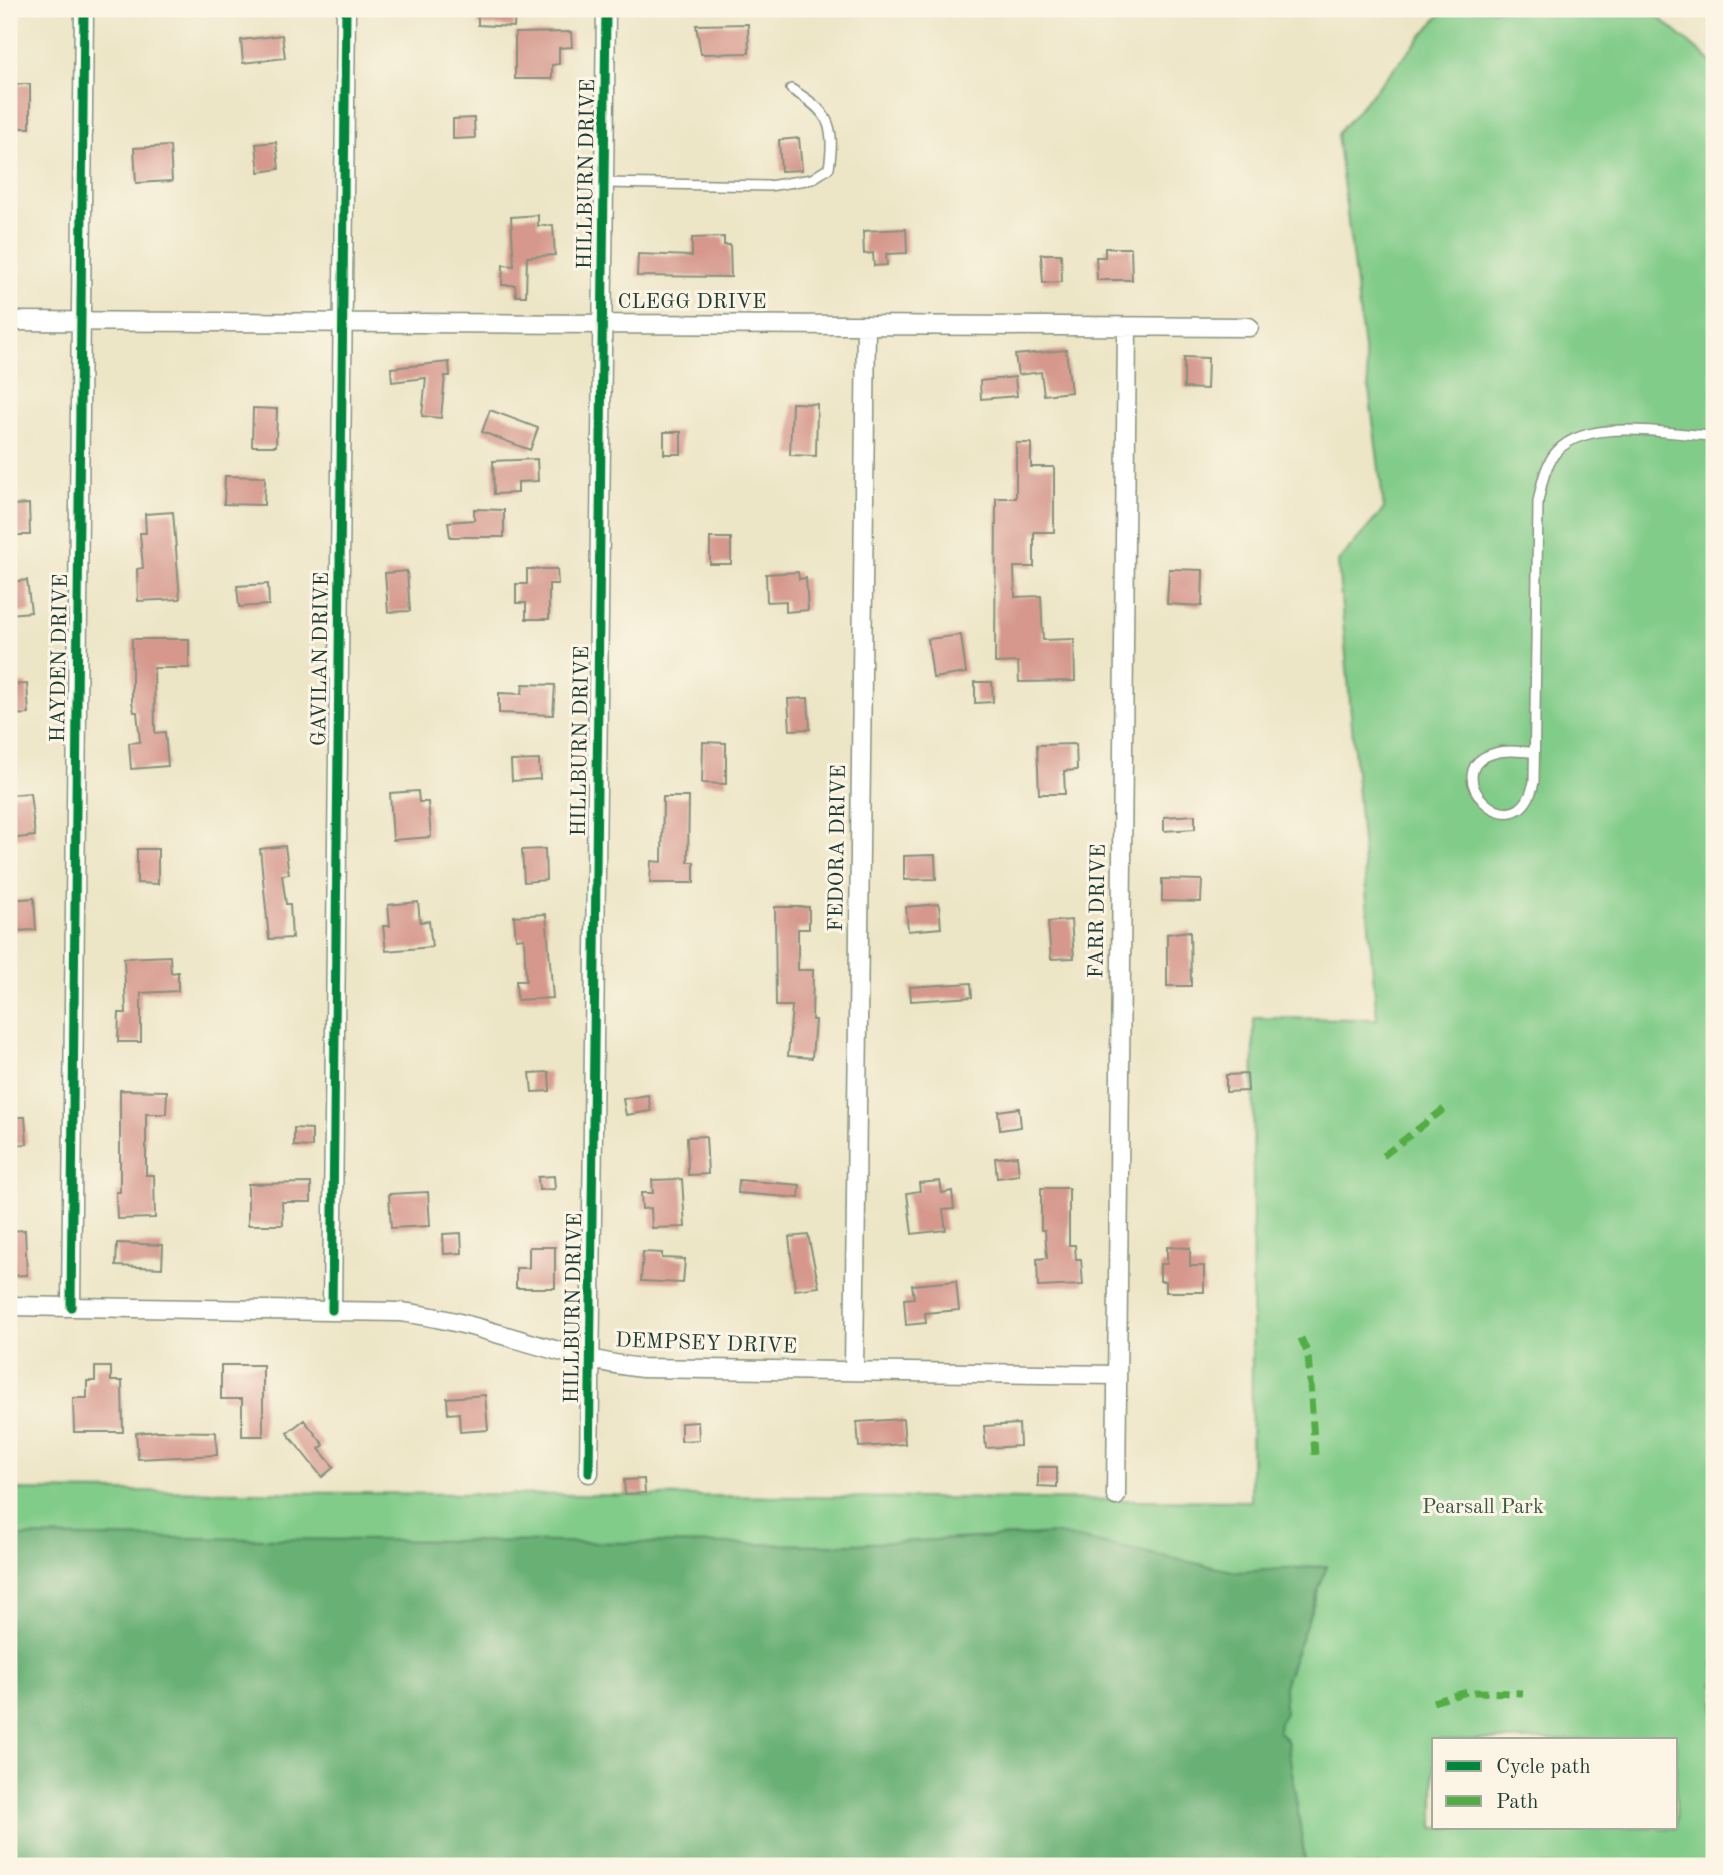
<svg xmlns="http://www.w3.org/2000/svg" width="1723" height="1875" font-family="'Old Standard TT',serif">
  <rect width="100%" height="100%" fill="#fcf5e5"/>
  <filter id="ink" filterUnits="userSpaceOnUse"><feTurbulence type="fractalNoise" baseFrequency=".0143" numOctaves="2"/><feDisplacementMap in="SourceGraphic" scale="14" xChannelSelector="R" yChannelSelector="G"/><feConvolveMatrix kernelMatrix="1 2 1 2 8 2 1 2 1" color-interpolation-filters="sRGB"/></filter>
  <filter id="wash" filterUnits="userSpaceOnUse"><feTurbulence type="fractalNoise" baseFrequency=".00686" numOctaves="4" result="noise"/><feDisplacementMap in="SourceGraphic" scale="28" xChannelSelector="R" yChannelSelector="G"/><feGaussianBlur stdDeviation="1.57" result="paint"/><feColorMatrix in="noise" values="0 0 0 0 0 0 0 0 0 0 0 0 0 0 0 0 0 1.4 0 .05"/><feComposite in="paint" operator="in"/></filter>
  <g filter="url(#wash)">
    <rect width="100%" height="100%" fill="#ece5c6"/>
    <path fill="#82cc89" stroke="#50845e" stroke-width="2" fill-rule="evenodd" d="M1445 9H1649L1714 64V1866H9V1490L1251 1501 1254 1018 1377 1019 1338 562 1384 509 1337 134ZM1434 1740H1676V1828H1434Z"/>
    <path fill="#69b075" stroke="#447654" stroke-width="2" d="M1058 1534 1237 1572 1327 1566 1284 1686 1285 1713 1279 1722 1278 1731 1287 1740 1306 1866H9V1536L832 1545Z"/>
    <g id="blocks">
      <path fill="#d6988d" d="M478 9 515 11 514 27 478 25Z
        M748 24 749 53 701 54 696 25Z
        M571 32 572 47 559 48V64L552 65V79H515V33Z
        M282 35 285 58 243 63 241 40Z
        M9 84H30V128H9Z
        M474 118 475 138 453 139V119Z
        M799 138 802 170 781 171 779 140Z
        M276 142 279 169 259 172 256 144Z
        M170 146 172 181 136 183 134 148Z
        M538 215V226L553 225 555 255 527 257 526 296H516L515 285H502L503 265 514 266 511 217Z
        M906 229 907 253 886 254 887 265 874 266 873 253 864 254 863 231Z
        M724 237V245H730L731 277 637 276 638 254 692 256V238Z
        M1105 248H1131L1132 280H1097L1096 257H1105Z
        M1041 254H1061L1062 282 1043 283Z
        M1066 350 1071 392 1044 395 1041 372 1018 375 1015 355Z
        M1184 357 1208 358 1207 389 1184 388Z
        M449 362 450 376H445L441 418 422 416 426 378 392 382 391 368Z
        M1015 377 1017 396 981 399 980 381Z
        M792 403 817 404 816 456 790 455Z
        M253 408 277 409 276 446H252Z
        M490 410 538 428 530 450 482 432Z
        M664 432H681V454H664Z
        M1016 443H1031V467H1054V532H1034V567H1014L1015 597 1041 596 1043 640 1074 639 1075 681 1019 682 1018 662 995 663 996 498H1016Z
        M537 459 538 481 518 482V493L494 494 493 461Z
        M225 476 265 477 264 505 224 504Z
        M29 504 30 535H9V505Z
        M474 509 504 510V537H450L448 522 474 520Z
        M173 512 180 599 138 601 137 569 143 568 140 533H146L145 514Z
        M710 538H731V564H710Z
        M527 569H557L558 584H549V619H526V603H516V584H527Z
        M1169 569 1203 570 1202 606 1167 604Z
        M407 571 410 611 388 612 385 573Z
        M798 572 799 579 806 578 808 610 786 612V601L767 602 766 574Z
        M27 580 31 612 9 614V582Z
        M268 584 269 605 239 607 237 586Z
        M961 635 966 673 933 678 928 639Z
        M132 639H189V668H154L155 733 165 732 168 766 131 769 129 743 140 742 137 712H134L132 702Z
        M975 682H992L993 702 975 703Z
        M27 684 29 714 9 715V685Z
        M523 684 555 685 553 715 499 713V693L522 694Z
        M808 698 810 729 790 730 788 699Z
        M703 742 726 743V784L702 783Z
        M1076 744 1077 770 1064 771 1065 794H1039L1037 745Z
        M539 760 540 779 512 781 511 761Z
        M418 791 419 802H428L431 837 393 840 390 793Z
        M30 793 35 836 9 839V795Z
        M663 797H689L688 862H694V883H650L651 861 662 862Z
        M1195 815V829L1164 831V817Z
        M285 846 289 874 282 875 286 904H290L292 938 269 939 260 849Z
        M137 849H158V884L137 883Z
        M545 849 546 880 524 882 522 850Z
        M935 855 936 879 904 880V856Z
        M1162 879 1202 880 1201 902 1162 901Z
        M34 898 36 930 13 931 10 900Z
        M418 902 420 922 429 921 432 947 386 951 383 926H390L388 905Z
        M939 904 941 928 908 931 906 907Z
        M775 907H809V929H798V970H813L812 1020H815L812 1058 788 1056 792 1006H776Z
        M546 914 553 998 517 1000 516 981H526L524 938 516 939 514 916Z
        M1071 920 1074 958 1051 959 1048 922Z
        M1190 931 1191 986H1167V934Z
        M170 956 171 973 178 972V991L141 993V1042H118L119 1013H126L124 958Z
        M971 983 972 997 911 1001 910 987Z
        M549 1072 550 1091 532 1092 530 1073Z
        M1247 1074 1248 1091 1226 1092V1075Z
        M120 1090 167 1091 166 1114H146V1175H154L155 1218 117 1219 116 1192H120Z
        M648 1095 651 1111 626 1115 623 1099Z
        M1019 1108 1021 1127 1000 1130 998 1111Z
        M9 1117H25L27 1144 9 1145Z
        M294 1128 312 1129V1147L294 1146Z
        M706 1136 708 1174 688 1175 687 1137Z
        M1017 1156 1019 1175 997 1178 995 1158Z
        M554 1176 555 1189 539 1190 538 1177Z
        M682 1179 685 1227 652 1228 651 1208 642 1209 641 1193H653L652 1180Z
        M739 1180 800 1185 799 1198 738 1193Z
        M940 1181 942 1193 952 1191 954 1209 943 1210 946 1230 912 1234 907 1193 920 1191 919 1183Z
        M311 1183V1202H282L283 1225H248V1184Z
        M1041 1188H1069V1245H1075L1076 1259H1081L1083 1285 1038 1287 1037 1259 1047 1258 1045 1230H1041Z
        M428 1192 430 1226 391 1228 389 1194Z
        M25 1230 27 1275 9 1276V1231Z
        M461 1233 462 1253 444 1254 443 1234Z
        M808 1235 819 1287 795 1290 789 1237Z
        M117 1243 163 1245 162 1268 116 1266Z
        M529 1247H555V1288H516V1268H529Z
        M1167 1247 1190 1248V1266H1204V1292H1166V1281H1160V1264H1167Z
        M643 1252 662 1253V1258L685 1259 683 1283 641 1281Z
        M956 1281 959 1310 925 1313 926 1323 906 1325 904 1299 914 1298 912 1285Z
        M221 1365H263V1436H242V1399H221Z
        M95 1367H111V1381H122L123 1432H74L73 1398H87V1381H95Z
        M485 1395 488 1430 460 1432 459 1413 448 1414 447 1398Z
        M903 1419 905 1444 859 1447 857 1422Z
        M304 1420 324 1445 319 1449 334 1467 322 1477 287 1433Z
        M698 1422 699 1440 681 1441V1423Z
        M1019 1424 1020 1446 986 1448 984 1426Z
        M158 1431 216 1432 217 1455 138 1459 136 1433Z
        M1038 1467H1057V1487L1038 1486Z
        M644 1479 645 1493 625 1494 624 1480Z"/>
    </g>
  </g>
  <g filter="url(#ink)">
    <use href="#blocks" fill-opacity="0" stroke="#86917d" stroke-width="2"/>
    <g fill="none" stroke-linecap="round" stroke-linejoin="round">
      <defs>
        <path id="service" d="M604 183 769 186 812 179 829 168C836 124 828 111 791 89
          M1534 752C1521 752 1507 749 1495 753 1432 770 1517 858 1534 782L1538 502C1541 487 1544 470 1553 456 1583 414 1670 435 1714 436"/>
        <path id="minor" d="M9 321 1249 327
          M9 1306 401 1312C484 1322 559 1359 642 1368L1115 1375
          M71 1307 84 9
          M332 1310 346 9
          M854 1371 866 325
          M589 1473 606 9
          M1116 1496 1127 327"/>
      </defs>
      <use href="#service" stroke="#86917d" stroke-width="12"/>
      <use href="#minor" stroke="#86917d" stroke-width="21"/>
      <use href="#service" stroke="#fff" stroke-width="9"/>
      <use href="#minor" stroke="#fff" stroke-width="18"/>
      <path stroke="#52ad45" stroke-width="7" stroke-dasharray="14 7" stroke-linecap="butt" d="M1383 1156 1449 1105
        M1301 1338 1308 1354 1315 1455
        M1433 1702 1467 1692 1523 1693"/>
      <defs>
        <path id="cycleway" d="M71 1307 84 9
          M332 1310 346 9
          M589 1473 606 9"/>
      </defs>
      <use href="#cycleway" stroke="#fcf5e5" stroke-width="13"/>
      <use href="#cycleway" stroke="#00873e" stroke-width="9"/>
    </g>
  </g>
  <g text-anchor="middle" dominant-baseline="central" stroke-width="6" stroke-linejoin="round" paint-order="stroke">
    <g font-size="21" fill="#1f3d34" stroke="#fcf5e5">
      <text transform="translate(587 174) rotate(-89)">HILLBURN DRIVE</text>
      <text x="692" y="302">CLEGG DRIVE</text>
      <text transform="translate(60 658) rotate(-89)">HAYDEN DRIVE</text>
      <text transform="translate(321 659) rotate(-89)">GAVILAN DRIVE</text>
      <text transform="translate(581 741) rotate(-89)">HILLBURN DRIVE</text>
      <text transform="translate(838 848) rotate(-89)">FEDORA DRIVE</text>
      <text transform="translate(1098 911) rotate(-89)">FARR DRIVE</text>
      <text transform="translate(574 1308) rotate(-89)">HILLBURN DRIVE</text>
      <text transform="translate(706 1344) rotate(2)">DEMPSEY DRIVE</text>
    </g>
    <g font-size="21" fill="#335a45" stroke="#fcf5e5">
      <text x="1483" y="1507">Pearsall Park</text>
    </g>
  </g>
  <rect width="1723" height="1875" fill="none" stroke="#fcf5e5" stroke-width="35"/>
  <rect x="1432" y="1738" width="245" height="91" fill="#fcf5e5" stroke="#a4ab9e" stroke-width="2"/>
  <rect x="1446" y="1761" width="35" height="10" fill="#00873e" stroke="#a4ab9e" stroke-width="2"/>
  <text x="1496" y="1773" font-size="21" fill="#1f3d34">Cycle path</text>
  <rect x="1446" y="1796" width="35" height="10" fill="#52ad45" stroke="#a4ab9e" stroke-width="2"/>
  <text x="1496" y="1808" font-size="21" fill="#1f3d34">Path</text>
</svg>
